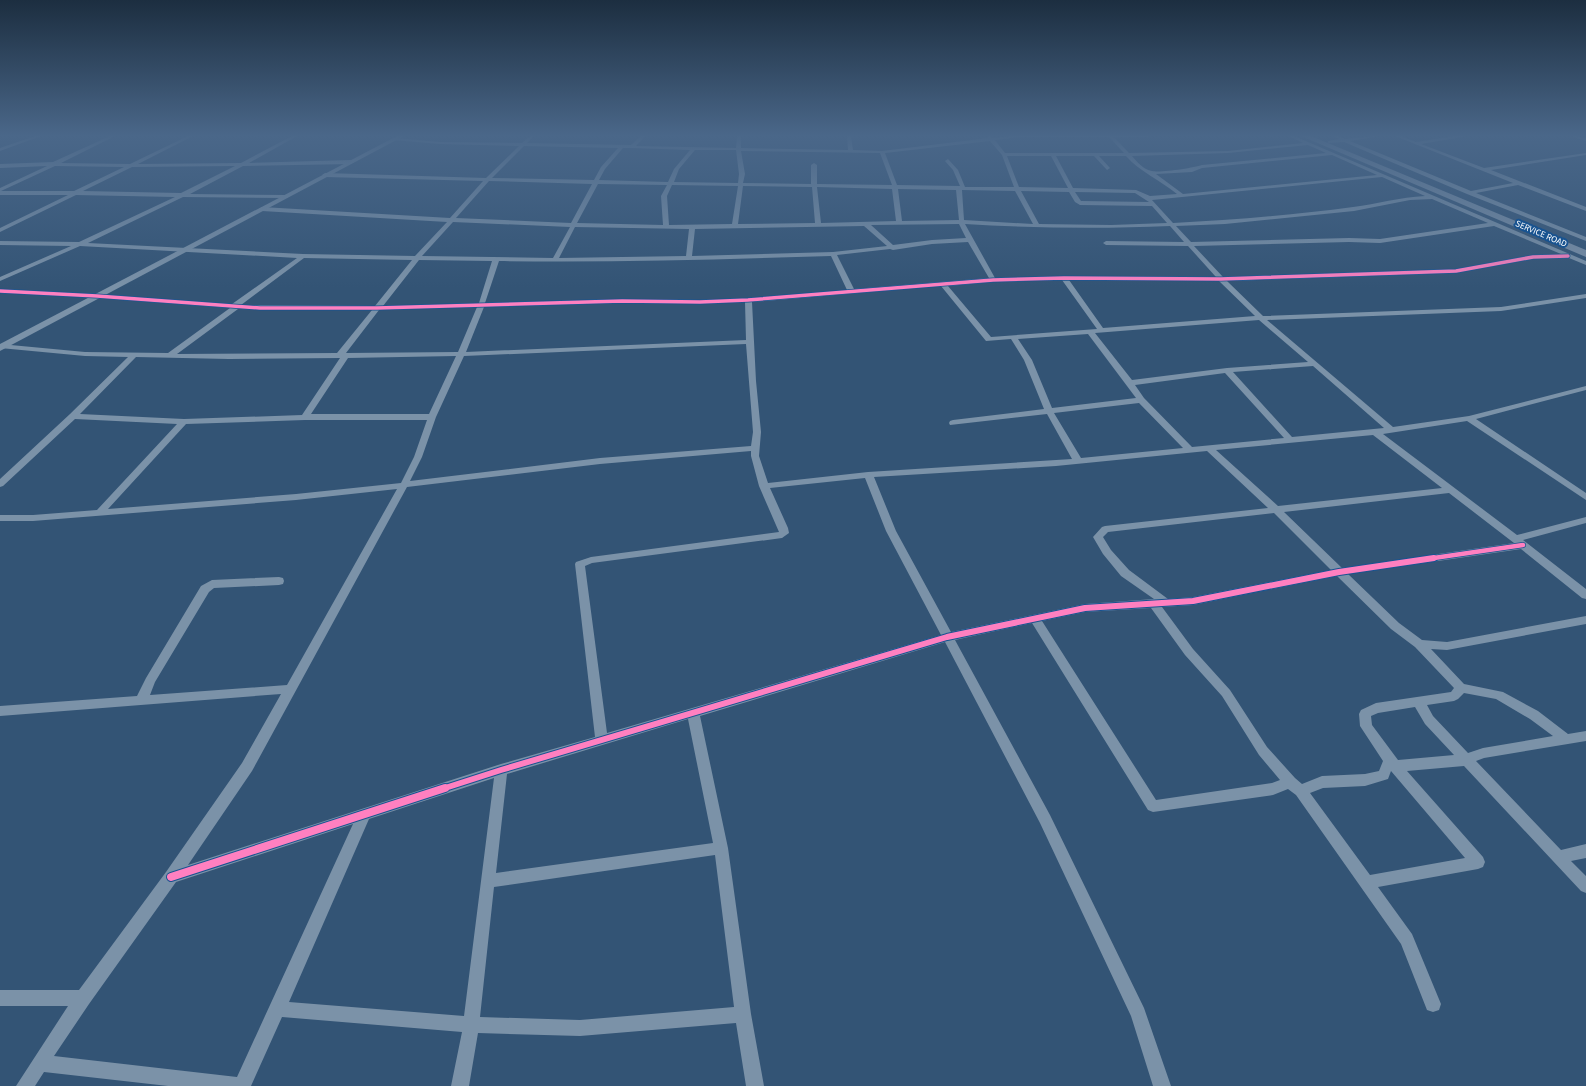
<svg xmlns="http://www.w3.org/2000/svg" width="1586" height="1086" font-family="'Source Sans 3',sans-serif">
  <rect width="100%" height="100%" fill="#335475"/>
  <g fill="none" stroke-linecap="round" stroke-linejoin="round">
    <path fill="#7b92a8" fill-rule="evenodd" d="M35 136H41L0 151V148Z
      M110 136H115L61 163 130 164 188 136H193L138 164 241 163 292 136H297L249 163 351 160 354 162 351 164 243 166 190 194 285 195 288 197 287 198 183 197 88 243 303 254 415 256 447 222 262 211 259 209 262 207 450 218 483 181 325 177 322 175 325 173 486 178 519 146 440 144 393 140 395 138 440 142 522 143 530 136H534L527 143 631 145 641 136H645L636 146 736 148 737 136H741V148L848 150 847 136H851L853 150 882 151 988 138 987 136H991L993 138 1011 136H1149L1147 137H1114L1129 153 1228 151 1303 143 1289 136H1294L1586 261V265L1569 258 1533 259 1456 273 1227 281 1263 316 1501 307 1586 294V298L1501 311 1267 320 1393 427 1469 416 1586 386V390L1476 419 1586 493V500L1467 421 1383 434 1517 535 1586 517V523L1523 540 1586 589V599L1582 598 1521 549 1348 574 1399 623 1422 640 1447 642 1586 616V624L1447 650 1431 649 1464 684 1503 692 1538 711 1568 734 1586 731V741L1484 758 1476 761 1561 850 1586 844V858L1571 861 1586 876V893L1581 891 1464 766 1407 771 1483 857 1485 862 1483 867 1478 869 1378 887 1412 934 1441 1004 1439 1010 1433 1012 1427 1010 1401 944 1296 795 1288 789 1273 795 1153 812 1148 810 1032 623 955 640 1050 815 1144 1008 1171 1086H1153L1131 1016 1040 823 945 642 700 716 728 848 751 1014 764 1086H746L736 1023 580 1036 478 1033 469 1086H451L462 1032 282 1017 251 1086H168L44 1072 35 1086H16L68 1006H0V990H79L166 872 242 763 281 694 0 716V706L137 696 146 678 201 586 212 580 279 577 283 578 284 581 283 584 279 585 214 588 209 592 155 682 150 695 287 685 397 489 296 500 33 521H0V515H33L97 510 177 424 75 419 3 486 0 487V479L70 414 128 357 85 356 0 348V344L85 352 168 353 230 308 97 298 0 293V289L97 294 232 304 297 258 80 246 0 281V277L71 246 0 245V241L79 242 175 197 76 195 0 232V228L68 195H0V188L47 166 0 168V164L53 162ZM1021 137H1109L1124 153H1005L995 140ZM990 141 1002 155 1014 187H965L958 170 948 159 945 161 953 170 960 186 897 185 885 153ZM1308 145 1326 153 1202 165C1193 168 1160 173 1152 171 1144 170 1136 161 1132 156L1228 153ZM524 146 618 148 601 167 594 180 492 178ZM623 148H632L690 150 674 169 668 182 599 180 605 169ZM695 150H736L739 174 738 183 674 182 679 169ZM741 151 880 153 892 185 817 184V165L814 163 811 165V184L743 183 745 174ZM1332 155 1377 175 1183 194 1156 174 1192 172 1202 168ZM1007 156H1051L1068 188 1019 187ZM1056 156H1094L1107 170 1110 168 1099 156H1126C1140 172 1160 180 1177 194L1150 196 1136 190 1073 188ZM55 166 124 167 74 191H1ZM235 166 181 193 83 191 132 167ZM1382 177 1425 196C1400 197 1377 204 1353 207 1293 215 1233 220 1173 223L1152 200ZM489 181 592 184 571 223 456 218ZM598 184 667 185 661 196 663 225 577 223ZM672 185 738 186 732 224 669 225 667 196ZM743 186 812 187 815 223 738 224ZM817 187 892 189 896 221 821 223ZM898 189 956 190 959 220 902 221ZM962 190 1015 191 1033 224 964 220ZM1021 191 1069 192 1075 202 1080 205 1152 206 1167 223 1111 225 1039 224ZM1075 192 1135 193 1149 202 1081 201ZM1432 199 1488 223 1380 239 1349 238 1191 242 1176 226 1225 224 1354 211 1410 200ZM453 222 570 227 553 258 422 256ZM959 224 966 238 932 240 893 245 871 225ZM965 224C1033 228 1101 229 1170 226L1184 242 1106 241 1103 243 1106 245 1188 246 1216 277 1064 276 995 278ZM864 226 887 246 833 252 692 256 695 229ZM1494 226 1561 254 1533 255 1456 269 1223 277 1194 246 1349 242 1380 243ZM575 227 689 229 686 256 559 258ZM968 242 989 278 854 289 837 255 890 249 893 250 932 244ZM831 256 847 290 748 298 700 300 622 299 485 303 499 261C609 263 720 259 831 256ZM304 258 412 260 375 306 241 305ZM419 260 492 261 479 303 383 306ZM1062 280 1097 329 991 337 948 286 993 282ZM1069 280 1219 281 1255 316 1103 328ZM941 286 986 341 1011 339 1024 360 1044 409 953 420 950 421 949 423 950 425 1047 414 1072 459 868 472 768 483 759 456 761 432 756 381 752 302ZM745 302 746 340 466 352 484 307 622 303 700 304ZM477 307 458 352 346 353 379 310ZM238 309 372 310 337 353 177 354ZM1259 320 1308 362 1227 368 1132 380 1095 333ZM1088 334 1136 398 1052 408 1032 360 1018 339ZM746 344 753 432 751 446 600 458 410 481 422 457 436 417 464 356ZM456 356 429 414H311L348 358ZM136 357 229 359 340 358 302 415 184 419 80 414ZM1313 366 1384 428 1292 437 1233 372ZM1225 373 1284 438 1192 447 1144 398 1135 385ZM1139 403 1183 448 1081 458 1054 413ZM305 420H427L414 457 401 483 296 494 108 509 186 424ZM1373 435 1442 488 1278 506 1216 450ZM751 451V456L759 486 779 532 591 557 576 562 575 564 595 737 501 764 188 865 252 771 407 487 600 464ZM1207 451 1268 508 1105 526 1102 527 1093 537 1103 554 1121 576 1154 599 1085 604 951 632 896 531 874 477 1056 466ZM865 478 886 531 941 635 607 733 585 566 592 563 782 538 789 533 788 528 770 488ZM1449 493 1514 543 1342 568 1284 512ZM1274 513 1331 570 1193 597 1168 599 1129 570 1111 550 1103 537 1108 532ZM1337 576 1391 629 1415 647 1454 688 1451 692 1376 703 1361 710 1359 714 1360 726 1383 761 1379 771 1365 774 1322 776 1302 784 1295 778 1267 747 1230 690 1193 649 1162 607 1193 605ZM1151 608 1185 655 1222 696 1259 755 1280 780 1272 783 1156 800 1042 621 1085 612ZM1464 693 1496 699 1530 719 1553 736 1483 748 1468 753 1433 716 1427 705 1454 701 1458 699ZM1415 707 1425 724 1454 755 1398 760 1395 756 1372 725 1371 716 1378 713ZM688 719 713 843 496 873 507 774ZM1391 771 1465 858 1370 875 1310 793 1323 788 1365 786 1388 779ZM494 778 464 1016 289 1002 369 819ZM353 824 237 1077 54 1056 89 1004 176 882ZM715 855 734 1007 580 1020 480 1017 494 887Z
      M1333 136H1338L1345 139 1376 136 1374 137 1350 141 1471 191 1513 183 1395 136H1401L1416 142 1454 136H1464L1462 137 1421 144 1484 168 1586 153V155L1491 170 1586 207V211L1518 185 1476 193 1586 237V241L1467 194 1344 142 1328 143V141L1339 139Z
      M1573 136 1586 138V141L1573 137Z"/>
    <path fill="#7b92a8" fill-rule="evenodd" d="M397 136H404L0 351V344Z"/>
    <path fill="#7a90a7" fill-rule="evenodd" d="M1301 136H1311L1586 250V257Z"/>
    <defs>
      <path id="cycleway-far3" d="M0 291 97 296 260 308H377L622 301 700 302 748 300 993 280 1064 278 1221 279 1456 271 1533 257 1568 256"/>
      <path id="cycleway-far2" d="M1427 559 1523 545"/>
      <path id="cycleway-far1" d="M442 789 501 770 947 637 1085 608 1193 601 1339 572 1434 558"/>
      <path id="cycleway" d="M171 877 445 788"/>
    </defs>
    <use href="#cycleway-far3" stroke="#185390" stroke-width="5"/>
    <use href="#cycleway-far2" stroke="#185390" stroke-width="6"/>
    <use href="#cycleway-far1" stroke="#185390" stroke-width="8"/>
    <use href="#cycleway" stroke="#185390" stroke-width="10"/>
    <use href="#cycleway-far3" stroke="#ff80c0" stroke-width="3.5"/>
    <use href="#cycleway-far2" stroke="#ff80c0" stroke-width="4.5"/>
    <use href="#cycleway-far1" stroke="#ff80c0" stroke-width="6"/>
    <use href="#cycleway" stroke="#ff80c0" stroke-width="8"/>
  </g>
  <linearGradient id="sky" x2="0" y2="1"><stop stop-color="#1c2e40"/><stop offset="0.47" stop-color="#4a6789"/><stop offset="1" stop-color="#4a6789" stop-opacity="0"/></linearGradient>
  <rect width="1586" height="288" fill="url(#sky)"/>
  <g text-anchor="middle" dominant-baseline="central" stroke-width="4" stroke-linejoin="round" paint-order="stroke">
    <g font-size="9" fill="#fff" stroke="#185390">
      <text transform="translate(1541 234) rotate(23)">SERVICE ROAD</text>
    </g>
  </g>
</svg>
